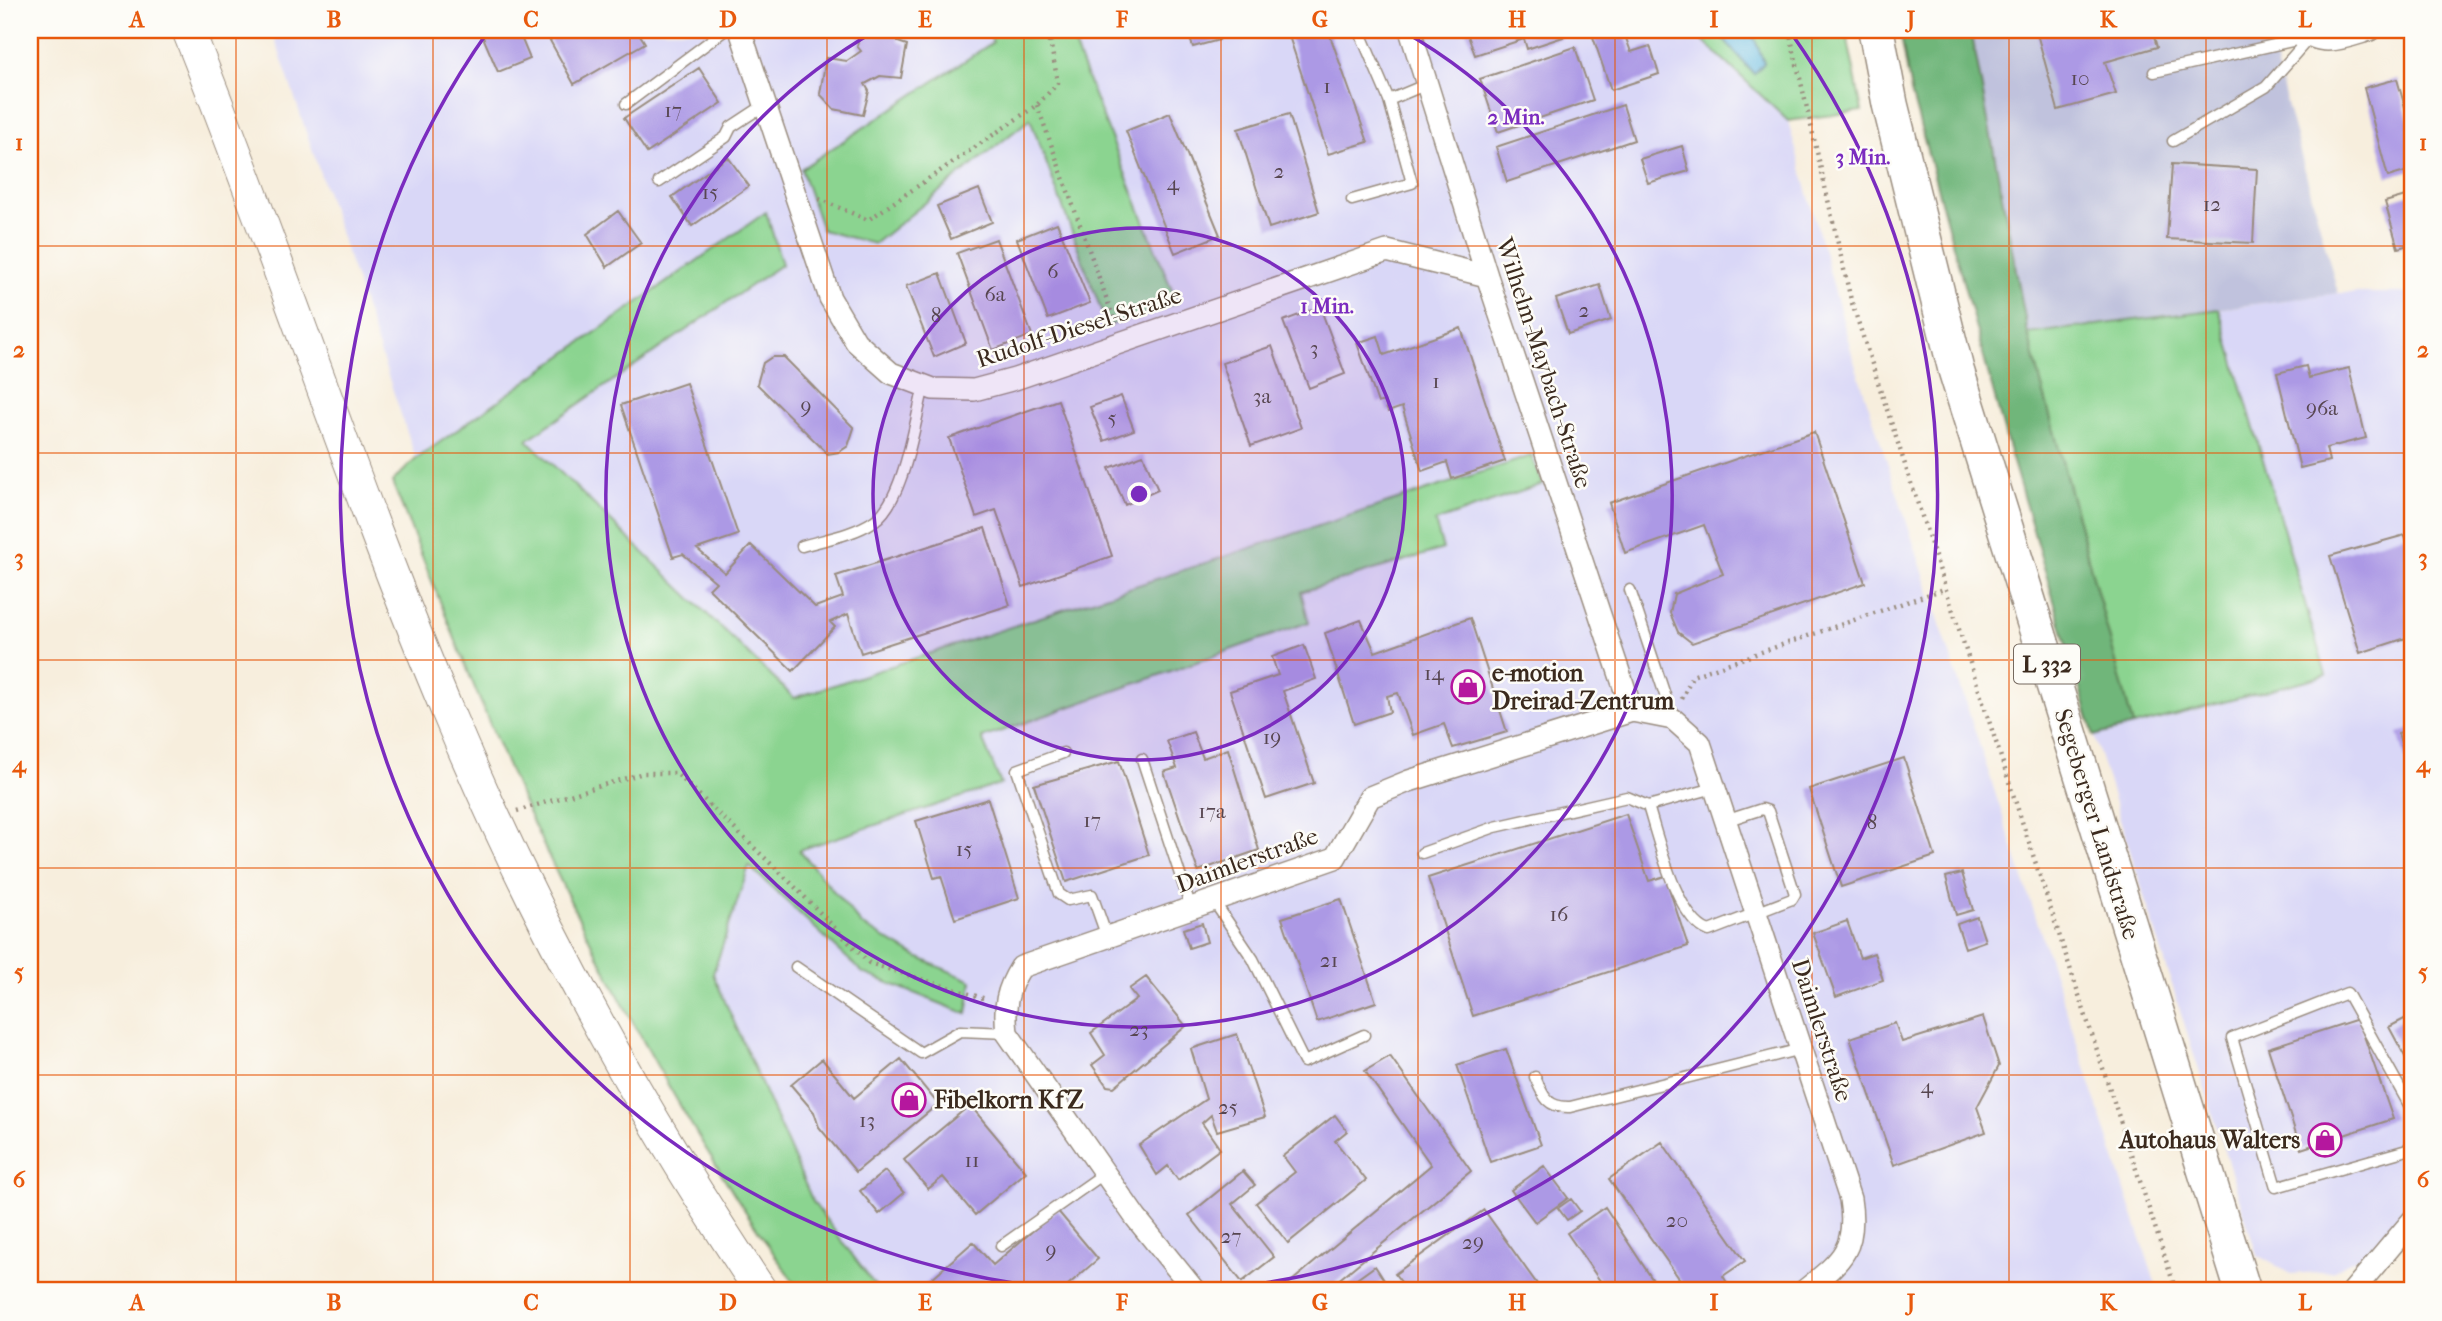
<svg xmlns="http://www.w3.org/2000/svg" width="2442" height="1321" font-family="'IM FELL French Canon',serif">
  <rect width="100%" height="100%" fill="#fdfcf7"/>
  <filter id="ink" filterUnits="userSpaceOnUse"><feTurbulence type="fractalNoise" baseFrequency=".0143" numOctaves="2"/><feDisplacementMap in="SourceGraphic" scale="14" xChannelSelector="R" yChannelSelector="G"/><feConvolveMatrix kernelMatrix="1 2 1 2 8 2 1 2 1" color-interpolation-filters="sRGB"/></filter>
  <filter id="wash" filterUnits="userSpaceOnUse"><feTurbulence type="fractalNoise" baseFrequency=".00686" numOctaves="4" result="noise"/><feDisplacementMap in="SourceGraphic" scale="28" xChannelSelector="R" yChannelSelector="G"/><feGaussianBlur stdDeviation="1.57" result="paint"/><feColorMatrix in="noise" values="0 0 0 0 0 0 0 0 0 0 0 0 0 0 0 0 0 1.4 0 .05"/><feComposite in="paint" operator="in"/></filter>
  <g filter="url(#wash)">
    <rect width="100%" height="100%" fill="#f7eedd"/>
    <path fill="#d9d7f7" d="M272 30H988L993 42 802 169 875 243 1030 119 1108 326 1176 303 1068 30H1692L1788 121 1854 361 2158 1291H879L813 1202 712 974 749 866 863 973 972 981 919 958 862 925 799 850 1001 784 981 738 1309 622 1301 593 1443 549 1435 522 1543 484 1531 456 794 698 527 440 782 264 766 212 416 459Z
      M2338 293H2412V1201L2377 1248 2332 1271 2291 1274 2257 1255 2094 736 2326 675 2219 309Z"/>
    <path fill="#c0c2dd" d="M1971 30H2267L2338 293 2028 334Z"/>
    <path fill="#8bd490" stroke="#637f57" stroke-width="2" d="M988 30H1068L1177 303 1107 326 1030 119 874 244 822 230 801 169 993 42Z
      M1692 30H1715L1754 74 1764 63 1751 30H1846L1862 111 1788 121Z
      M766 212 782 264 527 440 794 698 1531 456 1543 484 1435 522 1443 549 1301 592 1309 622 982 738 1001 784 799 850 862 925 919 958 972 981 967 1014 863 973 749 866 713 974 813 1202 879 1291H800C689 1136 597 965 518 790 473 689 434 584 392 482L416 459Z
      M2219 309 2326 675 2133 726 2028 334Z"/>
    <path fill="#70b67a" stroke="#56704c" stroke-width="2" d="M1900 30H1971L2028 334 2133 726 2094 736 2007 442 1911 92Z"/>
    <path fill="#65bae1" stroke="#507280" stroke-width="2" d="M1715 30H1751L1764 63 1754 74Z"/>
    <g id="blocks">
      <path fill="#ac99e5" d="M480 30H518L530 59 498 72Z
        M561 30H637L645 43 574 84 548 37Z
        M861 30H897L898 42 907 45 901 78 880 76 865 84 869 91 863 115 834 109 820 94 826 58 847 61 861 51 857 46Z
        M1187 30H1215L1219 40 1193 47Z
        M1287 30H1328L1368 142 1328 154Z
        M1466 30H1561L1563 37 1527 49 1524 39 1475 55Z
        M1606 30H1623L1631 52 1650 46 1659 74 1611 90 1592 34Z
        M2036 30H2152L2157 47 2105 62 2116 94 2058 110Z
        M1575 47 1593 100 1498 132 1480 79Z
        M699 68 722 103 647 153 624 118Z
        M2397 79 2412 132V170L2388 177 2364 88Z
        M1623 105 1634 140 1507 182 1496 147Z
        M1170 113 1220 235 1175 253 1126 131Z
        M1289 114 1319 212 1269 228 1238 129Z
        M1682 146 1689 171 1648 183 1640 159Z
        M728 157 749 186 692 226 672 197Z
        M2172 164 2257 169 2253 243 2167 239Z
        M979 189 992 222 951 239 937 206Z
        M2412 194V244L2398 248 2385 202Z
        M618 211 641 243 607 267 587 234Z
        M1057 223 1090 303 1048 319 1017 239Z
        M996 239 1032 335 993 350 957 253Z
        M940 273 966 343 934 357 906 286Z
        M1600 285 1611 320 1568 334 1556 299Z
        M1320 307 1345 374 1309 388 1283 321Z
        M1461 328 1505 461 1452 479 1447 462 1422 471 1402 407 1388 412 1384 401 1378 403 1357 343 1378 336 1384 355Z
        M1272 346 1301 428 1251 446 1222 363Z
        M772 357H784L854 428 848 446 839 452 828 454 757 384 763 363Z
        M2306 366 2309 378 2349 368 2366 438 2326 448 2329 461 2300 468 2277 373Z
        M686 383 738 535 697 549 725 573 751 545 815 607 843 597 836 576 985 528 1010 605 861 653 848 614 830 622 835 627 793 671 709 589 716 582 683 554 673 557 621 405Z
        M1121 396 1134 430 1104 441 1090 407Z
        M1058 400 1112 556 1023 587 996 510 976 517 949 438Z
        M1814 432 1865 583 1692 643 1678 632 1670 613 1674 594 1723 574 1704 525 1625 553 1609 503Z
        M1143 455 1158 490 1125 505 1109 468Z
        M2405 535 2412 559V636L2360 653 2330 556Z
        M1470 618 1507 732 1453 748 1444 724 1413 735 1398 693 1387 696 1390 712 1354 724 1325 633 1361 620 1375 652Z
        M1304 645 1316 679 1283 691 1314 783 1266 799 1230 691 1278 675 1272 657Z
        M2412 729V769L2409 770 2398 733Z
        M1193 732 1203 758 1228 749 1259 850 1198 871 1164 772 1177 768 1167 741Z
        M1904 758 1935 856 1841 887 1809 789Z
        M1119 761 1149 855 1066 882 1034 785Z
        M988 799 1019 898 955 919 941 876 934 878 916 821Z
        M1626 814 1649 881 1665 876 1688 946 1473 1016 1428 878Z
        M1962 873 1973 910 1956 915 1946 877Z
        M1341 899 1376 1002 1317 1022 1282 918Z
        M1977 917 1985 941 1965 948 1957 924Z
        M1847 921 1860 958 1874 953 1883 980 1836 997 1813 933Z
        M1202 923 1207 942 1189 948 1183 929Z
        M1146 977 1186 1026 1114 1087 1107 1086 1092 1065 1105 1055 1091 1033 1137 999 1129 989Z
        M2412 1015V1062L2409 1064 2389 1027Z
        M1983 1017 1999 1066 1977 1107 1986 1132 1894 1165 1850 1038 1895 1023 1902 1042Z
        M2358 1019 2393 1119 2301 1149 2268 1048Z
        M1237 1034 1265 1117 1217 1131 1211 1115 1202 1123 1220 1149 1178 1180 1168 1166 1157 1175 1139 1145 1206 1099 1191 1049Z
        M1506 1049 1541 1145 1490 1162 1457 1065Z
        M1390 1056 1471 1171 1325 1291H1280L1431 1165 1365 1071Z
        M822 1059 854 1098 901 1059 938 1104 856 1172 819 1127 814 1112 791 1085Z
        M970 1105 1026 1172 975 1215 943 1177 928 1189 904 1160Z
        M1335 1115 1347 1131 1335 1141 1366 1180 1288 1243 1256 1203 1295 1172 1283 1156Z
        M1662 1142 1745 1261 1723 1276 1732 1291H1688L1609 1179Z
        M1544 1166 1568 1198 1535 1222 1511 1190Z
        M885 1171 904 1193 879 1214 860 1191Z
        M1243 1171 1255 1185 1232 1204 1274 1257 1242 1282 1189 1215Z
        M1571 1199 1580 1211 1567 1220 1558 1208Z
        M1605 1207 1660 1291H1607L1567 1233Z
        M1057 1210 1098 1259 1061 1291H926L922 1287 973 1242 993 1265Z
        M1484 1210 1542 1291H1408L1395 1274Z
        M1375 1266 1384 1280 1368 1291H1355L1350 1284Z"/>
    </g>
  </g>
  <g filter="url(#ink)">
    <use href="#blocks" fill-opacity="0" stroke="#998c7e" stroke-width="2"/>
    <g fill="none" stroke-linecap="round" stroke-linejoin="round">
      <defs>
        <path id="lane" d="M541 32 545 30
          M2154 72 2310 37
          M1389 100 1427 84
          M626 104 725 30
          M2173 141 2266 87 2310 37
          M659 182 726 137 731 127 766 104
          M1352 200 1412 183 1389 100 1359 30
          M802 546C826 539 853 535 874 521 904 501 915 421 924 386
          M1630 590 1673 719
          M1063 753 1017 770 1059 894 1068 900 1092 895 1107 937
          M1142 759 1191 908
          M1714 788 1648 806C1658 838 1677 920 1709 931L1792 899 1795 894 1768 811 1762 809 1725 821
          M1422 853 1495 827 1627 797 1648 806
          M1213 900 1253 959 1304 1062 1364 1035
          M796 967 921 1053 960 1031 1007 1033
          M1535 1077C1543 1096 1547 1108 1570 1107L1801 1049
          M2412 1110 2347 993 2232 1038 2276 1187 2407 1150 2412 1143
          M1001 1246 1105 1173"/>
        <path id="street" d="M740 30 830 298 856 342 891 373 933 389 974 390 1015 379 1387 251 1487 276
          M1410 30 1487 276 1632 711
          M2304 30C2321 49 2349 36 2370 30
          M1195 1291 1136 1218 1007 1033C1004 1005 1006 991 1021 967L1335 858 1370 797 1409 781 1632 711 1673 719 1700 743 1850 1199C1858 1250 1841 1261 1804 1291
          M2353 1291 2412 1221"/>
        <path id="secondary" d="M188 30C279 256 354 490 449 715 534 917 639 1109 761 1291"/>
        <path id="primary" d="M1876 30 1890 104 1956 370 2243 1291"/>
      </defs>
      <use href="#lane" stroke="#998c7e" stroke-width="13"/>
      <use href="#street" stroke="#998c7e" stroke-width="24"/>
      <use href="#secondary" stroke="#998c7e" stroke-width="34"/>
      <use href="#primary" stroke="#998c7e" stroke-width="38"/>
      <path stroke="#998c7e" stroke-width="4.5" stroke-dasharray="2 5" stroke-linecap="butt" d="M995 30 997 36 1052 41
        M1789 30 1851 300 2176 1291
        M1037 105 1116 325
        M819 199 868 220 1037 105 1058 83 1048 30
        M1682 699 1692 676 1944 589
        M517 811 643 773H676L791 883 869 963 986 999"/>
      <use href="#lane" stroke="#fff" stroke-width="10"/>
      <use href="#street" stroke="#fff" stroke-width="21"/>
      <use href="#secondary" stroke="#fff" stroke-width="32"/>
      <use href="#primary" stroke="#fff" stroke-width="35"/>
    </g>
  </g>
  <path fill="none" stroke="#e8590c" stroke-width="2" stroke-opacity="0.55" d="M236 30V1291M433 30V1291M630 30V1291M827 30V1291M1024 30V1291M1221 30V1291M1418 30V1291M1615 30V1291M1812 30V1291M2009 30V1291M2206 30V1291M30 246H2412M30 453H2412M30 660H2412M30 868H2412M30 1075H2412"/>
  <circle cx="1139" cy="494" r="266" fill="#7b2cbf" fill-opacity=".12"/>
  <g fill="none" stroke="#7b2cbf" stroke-width="3.5">
    <circle cx="1139" cy="494" r="266"/>
    <path d="M1401 30A533 533 0 1 1 877 30"/>
    <path d="M1083 1291A799 799 0 0 1 489 30M1789 30A799 799 0 0 1 1195 1291"/>
  </g>
  <defs>
    <symbol id="shop-ring" viewBox="-11 -11 22 22"><circle r="9.5" fill="#fdfcf7" stroke="#b5179e" stroke-width="1.5"/><path d="M-5-2.5h2.3a2.7 3.5 0 0 1 5.4 0H5L5.5 6h-11ZM-1.5-2.5h3a1.5 2.3 0 0 0-3 0Z" fill="#b5179e"/></symbol>
  </defs>
  <g fill-rule="evenodd">
    <use href="#shop-ring" x="1449" y="668" width="38" height="38"/>
    <use href="#shop-ring" x="890" y="1081" width="38" height="38"/>
    <use href="#shop-ring" x="2306" y="1121" width="38" height="38"/>
  </g>
  <g text-anchor="middle" dominant-baseline="central" stroke-width="5" stroke-linejoin="round" paint-order="stroke">
    <g font-size="21" fill="#574650">
      <text x="2080" y="78">10</text>
      <text x="1327" y="86">1</text>
      <text x="673" y="110">17</text>
      <text x="1279" y="171">2</text>
      <text x="1173" y="183">4</text>
      <text x="710" y="192">15</text>
      <text x="2212" y="204">12</text>
      <text x="1053" y="271">6</text>
      <text x="995" y="294">6a</text>
      <text x="1584" y="310">2</text>
      <text x="936" y="315">8</text>
      <text x="1314" y="348">3</text>
      <text x="1436" y="381">1</text>
      <text x="1262" y="396">3a</text>
      <text x="806" y="406">9</text>
      <text x="2322" y="408">96a</text>
      <text x="1112" y="418">5</text>
      <text x="1434" y="673">14</text>
      <text x="1272" y="737">19</text>
      <text x="1212" y="811">17a</text>
      <text x="1092" y="820">17</text>
      <text x="1872" y="822">8</text>
      <text x="964" y="849">15</text>
      <text x="1559" y="914">16</text>
      <text x="1329" y="960">21</text>
      <text x="1139" y="1029">23</text>
      <text x="1927" y="1086">4</text>
      <text x="1228" y="1107">25</text>
      <text x="867" y="1120">13</text>
      <text x="972" y="1160">11</text>
      <text x="1677" y="1220">20</text>
      <text x="1231" y="1236">27</text>
      <text x="1473" y="1242">29</text>
      <text x="1051" y="1250">9</text>
    </g>
    <rect fill="#fdfcf7" stroke="#75695f" stroke-width="2" x="2014" y="644.5" width="66" height="39" rx="5"/>
    <g font-size="23" font-weight="bold" fill="#3b2a1e">
      <text x="2047" y="664">L 332</text>
    </g>
    <g font-size="24" fill="#3b2a1e" stroke="#fdfcf7">
      <text transform="translate(1079 327) rotate(-18)">Rudolf-Diesel-Straße</text>
      <text transform="translate(1544 363) rotate(72)">Wilhelm-Maybach-Straße</text>
      <text transform="translate(2097 824) rotate(73)">Segeberger Landstraße</text>
      <text transform="translate(1247 860) rotate(-20)">Daimlerstraße</text>
      <text transform="translate(1822 1030) rotate(72)">Daimlerstraße</text>
    </g>
    <g font-size="24" font-weight="bold" fill="#3b2a1e" stroke="#fdfcf7" text-anchor="start">
      <text x="1492" y="673">e-motion<tspan x="1492" dy="28">Dreirad-Zentrum</tspan></text>
      <text x="934" y="1100">Fibelkorn KfZ</text>
      <text x="2300" y="1140" text-anchor="end">Autohaus Walters</text>
    </g>
  </g>
  <circle cx="1139" cy="494" r="10" fill="#7b2cbf" stroke="#fdfcf7" stroke-width="3.5"/>
  <g font-size="21" text-anchor="middle" font-weight="bold" fill="#7b2cbf" stroke="#fdfcf7" stroke-width="5" stroke-linejoin="round" paint-order="stroke">
    <text x="1516" y="124">2 Min.</text>
    <text x="1863" y="164">3 Min.</text>
    <text x="1327" y="313">1 Min.</text>
  </g>
  <rect width="2442" height="1321" fill="none" stroke="#fdfcf7" stroke-width="77"/>
  <rect x="38" y="38" width="2366" height="1244" fill="none" stroke="#e8590c" stroke-width="2.5"/>
  <g font-size="23" text-anchor="middle" font-weight="bold" fill="#e8590c">
    <text x="137" y="27">A</text>
    <text x="334" y="27">B</text>
    <text x="531" y="27">C</text>
    <text x="728" y="27">D</text>
    <text x="925" y="27">E</text>
    <text x="1122" y="27">F</text>
    <text x="1320" y="27">G</text>
    <text x="1517" y="27">H</text>
    <text x="1714" y="27">I</text>
    <text x="1911" y="27">J</text>
    <text x="2108" y="27">K</text>
    <text x="2305" y="27">L</text>
    <text x="19" y="150">1</text>
    <text x="2423" y="150">1</text>
    <text x="19" y="357">2</text>
    <text x="2423" y="357">2</text>
    <text x="19" y="565">3</text>
    <text x="2423" y="565">3</text>
    <text x="19" y="772">4</text>
    <text x="2423" y="772">4</text>
    <text x="19" y="979">5</text>
    <text x="2423" y="979">5</text>
    <text x="19" y="1187">6</text>
    <text x="2423" y="1187">6</text>
    <text x="137" y="1310">A</text>
    <text x="334" y="1310">B</text>
    <text x="531" y="1310">C</text>
    <text x="728" y="1310">D</text>
    <text x="925" y="1310">E</text>
    <text x="1122" y="1310">F</text>
    <text x="1320" y="1310">G</text>
    <text x="1517" y="1310">H</text>
    <text x="1714" y="1310">I</text>
    <text x="1911" y="1310">J</text>
    <text x="2108" y="1310">K</text>
    <text x="2305" y="1310">L</text>
  </g>
</svg>
